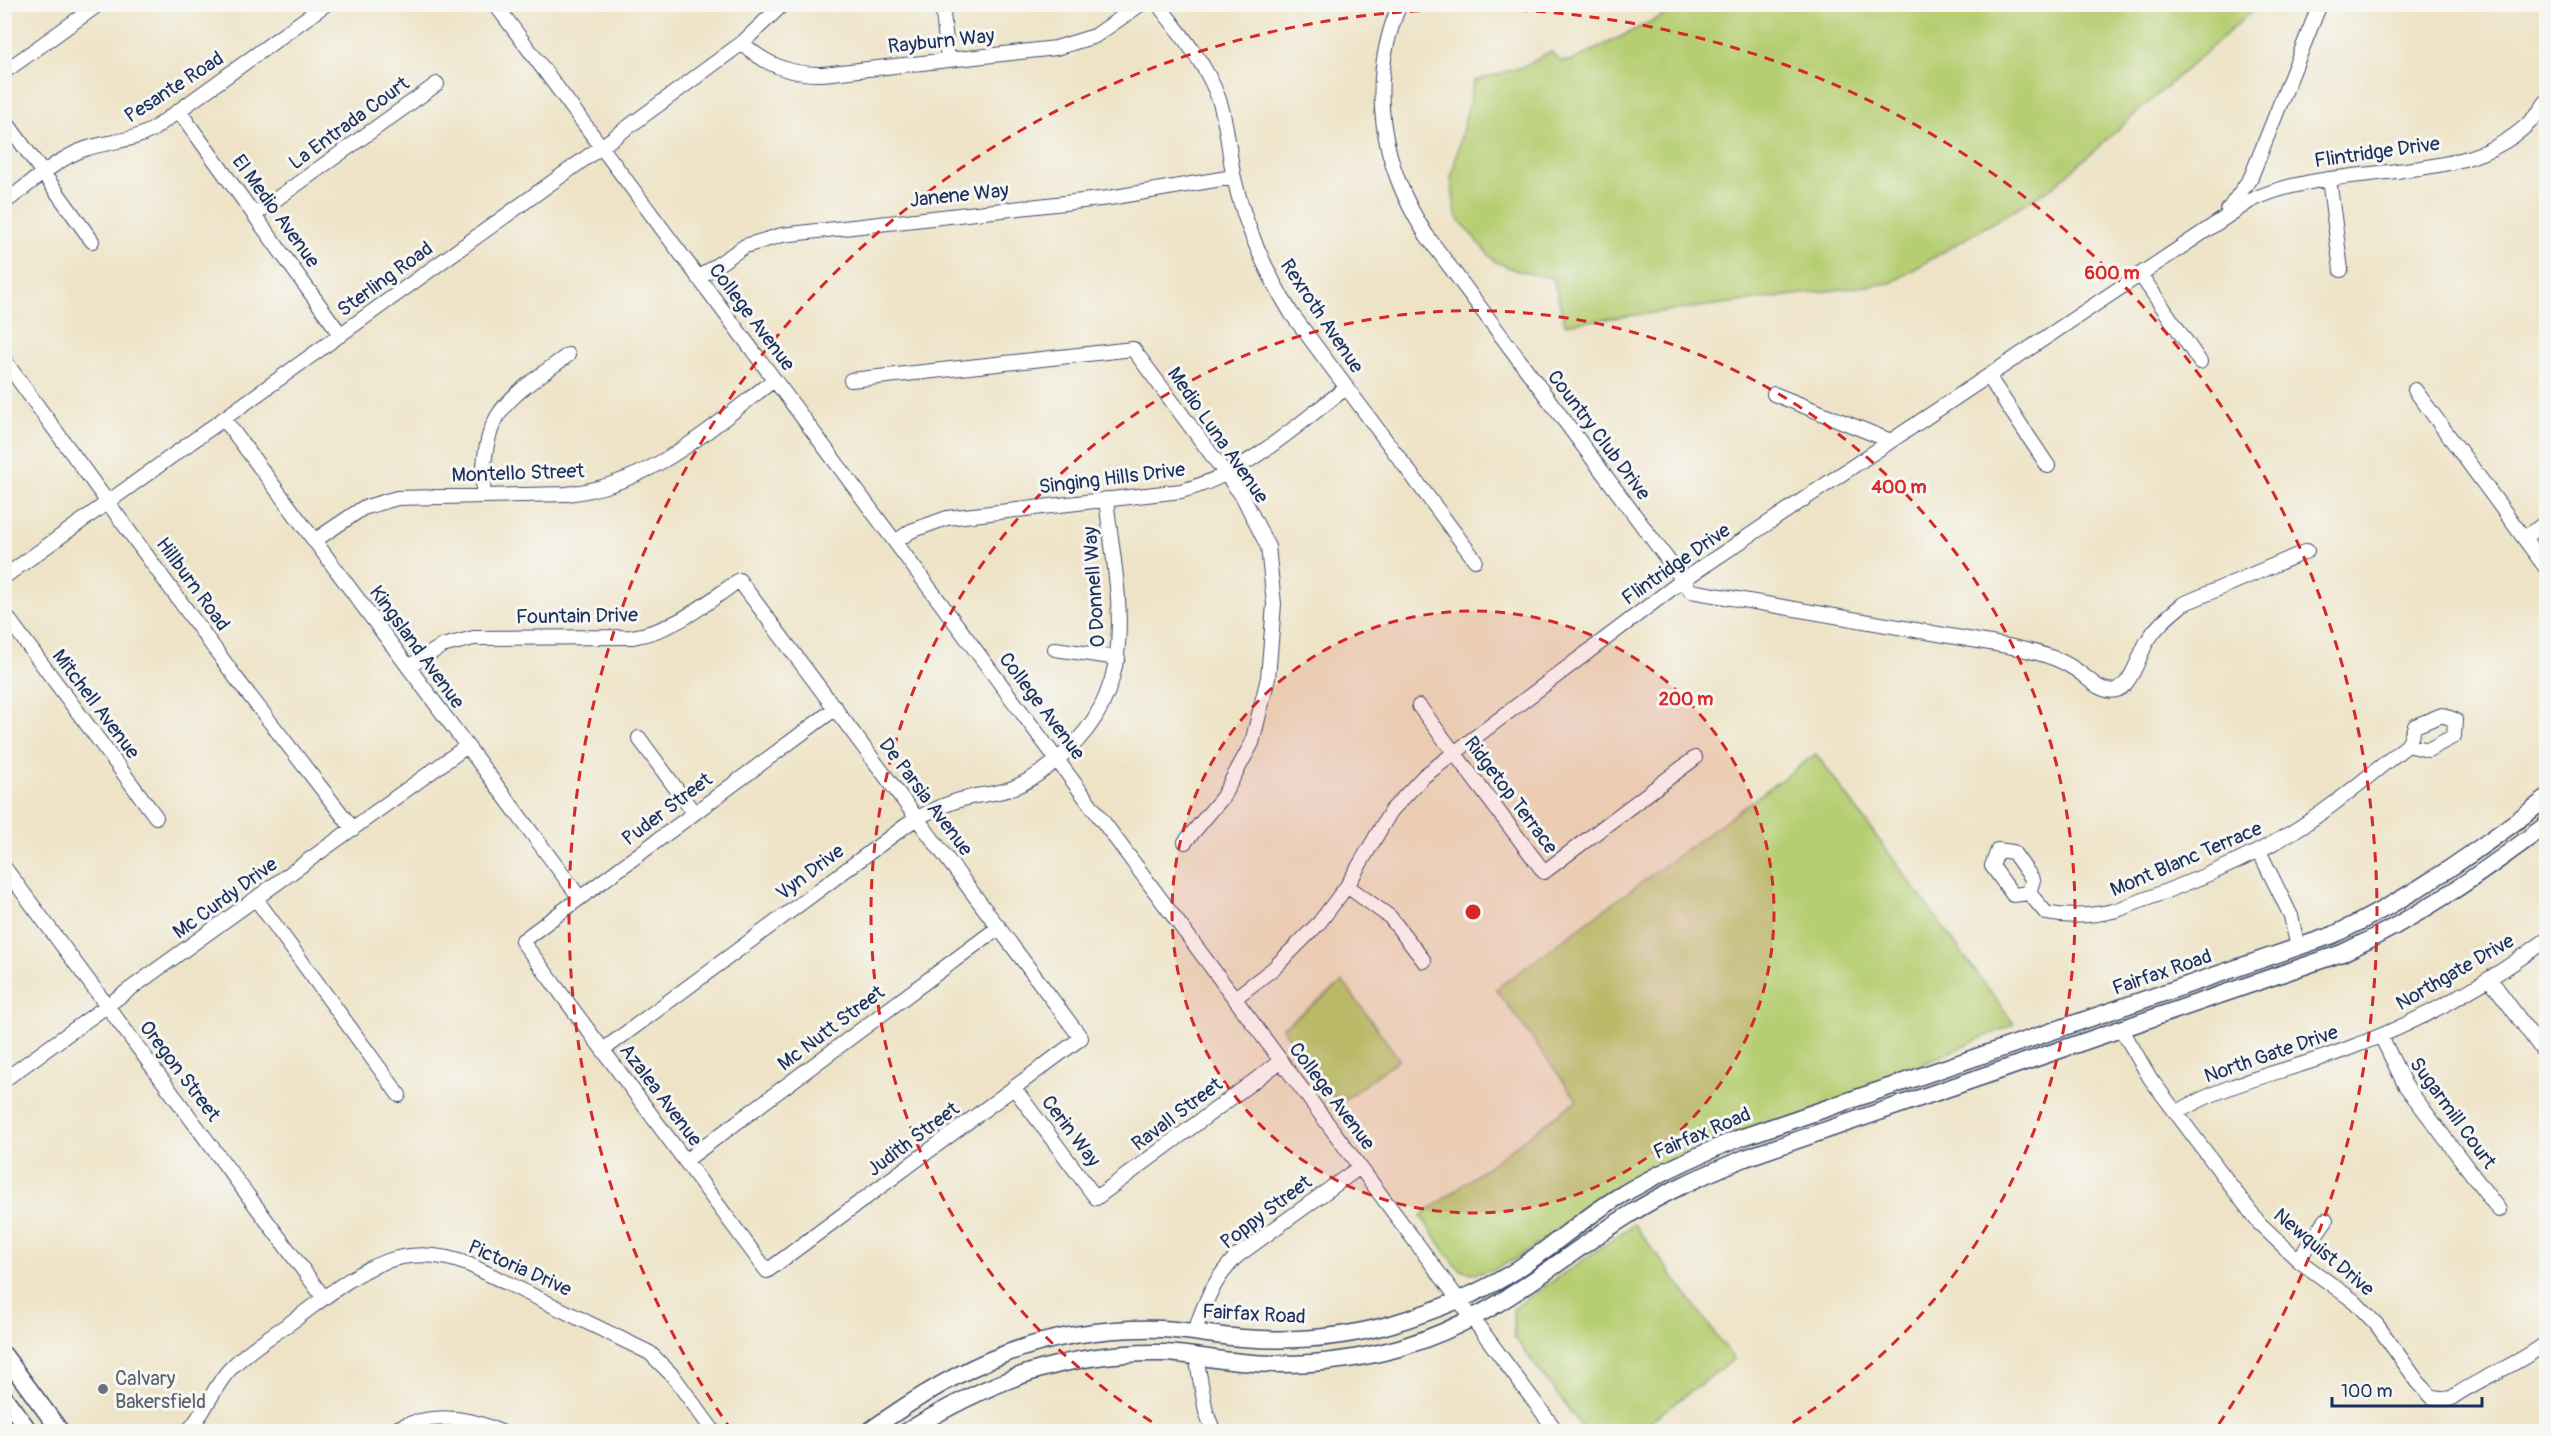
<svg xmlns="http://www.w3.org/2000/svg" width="2551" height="1436" font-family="Pangolin,sans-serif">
  <rect width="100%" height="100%" fill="#f6f6f2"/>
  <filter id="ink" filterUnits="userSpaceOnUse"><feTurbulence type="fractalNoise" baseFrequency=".0167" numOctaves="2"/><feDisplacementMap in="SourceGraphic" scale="12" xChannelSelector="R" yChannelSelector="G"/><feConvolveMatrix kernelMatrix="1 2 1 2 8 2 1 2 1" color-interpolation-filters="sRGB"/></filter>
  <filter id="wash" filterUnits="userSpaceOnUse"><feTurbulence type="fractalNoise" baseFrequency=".008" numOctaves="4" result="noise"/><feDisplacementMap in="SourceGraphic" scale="24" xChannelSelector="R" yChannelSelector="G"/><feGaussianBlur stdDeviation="1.35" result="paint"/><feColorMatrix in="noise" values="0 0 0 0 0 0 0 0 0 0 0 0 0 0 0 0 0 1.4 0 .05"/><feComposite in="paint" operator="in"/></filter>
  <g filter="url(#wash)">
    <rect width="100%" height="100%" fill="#eee3c6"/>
    <path fill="#b6cd71" stroke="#687e68" stroke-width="1.5" d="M1686 4H2259V5L2054 186 1891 283 1565 324 1553 278 1517 271 1494 261 1456 216 1451 179 1474 81 1526 66 1551 51 1560 61H1572Z
      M1816 754 2014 1024 1579 1215C1556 1231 1489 1288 1460 1269 1451 1263 1429 1227 1421 1216L1577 1100 1496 989Z
      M1343 982 1399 1059 1339 1104 1282 1028Z
      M1634 1224 1734 1359 1637 1431H1585L1514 1337 1513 1309Z"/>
  </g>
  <g filter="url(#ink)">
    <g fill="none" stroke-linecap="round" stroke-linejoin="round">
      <defs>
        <path id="minor" d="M495 4 1557 1432
          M942 4 948 60
          M1158 4C1180 34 1205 62 1218 97 1228 123 1228 151 1234 178 1245 227 1265 270 1291 313L1475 560
          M1400 4C1366 83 1381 166 1427 236L1691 591 2013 647C2034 652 2055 656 2073 668 2082 673 2090 682 2099 687 2130 704 2137 656 2148 640 2157 625 2170 615 2183 604L2307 551
          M742 43C766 65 791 75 823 74L1056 48 1095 36 1141 4
          M4 72 99 4
          M179 111 341 335
          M4 119 92 241
          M2329 179 2341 270
          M4 203C29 185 56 159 85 149 108 141 130 142 152 130L326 4
          M2228 210 2251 177 2320 4
          M254 215 437 84
          M2140 274 2200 362
          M698 278 745 246 782 235 1109 198 1233 177
          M4 360 236 678 353 829
          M1988 376 2048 466
          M851 380 1133 349 1243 497 1268 547 1274 604 1268 678 1252 743 1222 798 1185 842
          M2415 390 2546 568
          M1774 394 1891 441
          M224 419 580 898
          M483 495C483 409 503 403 568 355
          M2525 538 2546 522
          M314 541 363 508 397 498 567 494C652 484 709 429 774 380
          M895 542 911 531 947 518 1181 491C1244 475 1295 426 1346 388
          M4 577 601 147 742 43 783 4
          M4 613 156 817
          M1055 649 1118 658
          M408 667 442 646 474 638 632 637C675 630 704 605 739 580L1081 1038 767 1271 522 941 836 708
          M1419 706 1544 872 1695 758
          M639 738 694 813
          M1998 850 2013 852 2033 880 2029 893 2013 895 1992 866Z
          M2259 851 2291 916 2298 948
          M4 867 324 1298
          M1347 886 1390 917 1424 961
          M2029 893 2046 913C2071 918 2093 916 2117 910 2177 887 2239 865 2294 831 2335 806 2370 774 2408 745L2428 750 2454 736 2455 720 2442 715 2415 726 2408 745
          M256 899 399 1095
          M2490 979 2546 1055
          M1235 998 1274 968 1319 923 1347 886 1391 811 1424 776 1683 580 2250 201C2342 155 2486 196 2546 102
          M2122 1030 2150 1078 2259 1223 2298 1260 2354 1301 2377 1325 2418 1382 2432 1397 2450 1399C2482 1376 2515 1367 2546 1343
          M2381 1036 2405 1085 2499 1210
          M603 1050 908 824C928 811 951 801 975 796 988 794 1002 793 1015 787 1034 779 1051 766 1067 751 1143 682 1116 589 1106 499
          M4 1080 467 746
          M1014 1088 1096 1198 1281 1061
          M2176 1113C2228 1081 2290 1071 2347 1049 2418 1023 2485 985 2546 940
          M685 1161 999 927
          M2298 1260 2326 1220
          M1195 1332C1204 1302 1215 1278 1237 1256L1360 1167
          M1196 1356 1206 1412 1214 1432
          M187 1432C206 1413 213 1386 231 1368 250 1348 275 1334 297 1318 354 1276 396 1236 470 1265L650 1353 673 1376 714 1432
          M389 1432C426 1413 463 1414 501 1432"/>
        <path id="major" d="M4 1355 61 1432
          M4 1397 30 1432
          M868 1432C961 1364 1043 1326 1161 1329 1188 1330 1215 1336 1242 1338 1292 1342 1343 1338 1392 1324 1431 1312 1474 1296 1510 1274 1547 1251 1580 1220 1618 1197 1656 1174 1696 1156 1737 1139L2333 935C2412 898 2477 851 2546 799
          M906 1432C989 1381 1065 1351 1164 1353 1190 1354 1215 1360 1241 1362 1293 1367 1348 1362 1399 1348 1493 1320 1547 1267 1627 1216 1664 1192 1704 1175 1745 1158L2342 953C2416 919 2481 874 2546 825"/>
      </defs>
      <use href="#minor" stroke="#3b4a6e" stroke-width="16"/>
      <use href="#major" stroke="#3b4a6e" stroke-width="19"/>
      <use href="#minor" stroke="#fff" stroke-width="14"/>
      <use href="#major" stroke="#fff" stroke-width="16"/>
    </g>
  </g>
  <circle cx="1473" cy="912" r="301" fill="#d62828" fill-opacity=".12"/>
  <g fill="none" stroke="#d62828" stroke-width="3" stroke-dasharray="10 8">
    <circle cx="1473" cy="912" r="301"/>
    <path d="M1167 1431A602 602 0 1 1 1779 1431"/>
    <path d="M732 1431A904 904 0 1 1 2214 1431"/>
  </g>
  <circle fill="#6b7280" stroke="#f6f6f2" stroke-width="2" cx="103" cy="1389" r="6"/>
  <g text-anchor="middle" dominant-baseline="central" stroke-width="6" stroke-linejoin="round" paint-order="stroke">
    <g font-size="20" fill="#1b2f5e" stroke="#f6f6f2">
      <text transform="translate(941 41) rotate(-6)">Rayburn Way</text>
      <text transform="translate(174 87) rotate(-33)">Pesante Road</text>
      <text transform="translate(349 123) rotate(-36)">La Entrada Court</text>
      <text transform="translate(2377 152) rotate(-8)">Flintridge Drive</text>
      <text transform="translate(959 195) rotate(-6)">Janene Way</text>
      <text transform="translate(276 211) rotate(54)">El Medio Avenue</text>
      <text transform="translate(385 279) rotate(-36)">Sterling Road</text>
      <text transform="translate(1322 316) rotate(56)">Rexroth Avenue</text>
      <text transform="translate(752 317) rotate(53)">College Avenue</text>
      <text transform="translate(1218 435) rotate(55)">Medio Luna Avenue</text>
      <text transform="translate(1599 435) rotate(53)">Country Club Drive</text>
      <text transform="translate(518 473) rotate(-2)">Montello Street</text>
      <text transform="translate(1112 478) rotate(-7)">Singing Hills Drive</text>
      <text transform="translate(1676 564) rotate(-35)">Flintridge Drive</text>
      <text transform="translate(193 584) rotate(54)">Hillburn Road</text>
      <text transform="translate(1094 587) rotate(-94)">O Donnell Way</text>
      <text transform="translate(577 616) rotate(-1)">Fountain Drive</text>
      <text transform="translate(417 647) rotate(54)">Kingsland Avenue</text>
      <text transform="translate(96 704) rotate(53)">Mitchell Avenue</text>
      <text transform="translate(1042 706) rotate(53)">College Avenue</text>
      <text transform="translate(1511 795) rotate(53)">Ridgetop Terrace</text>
      <text transform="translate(926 797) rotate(53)">De Parsia Avenue</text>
      <text transform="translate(667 809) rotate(-37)">Puder Street</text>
      <text transform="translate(2186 859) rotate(-23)">Mont Blanc Terrace</text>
      <text transform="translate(810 872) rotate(-37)">Vyn Drive</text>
      <text transform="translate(225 898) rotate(-36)">Mc Curdy Drive</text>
      <text transform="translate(2162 972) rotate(-19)">Fairfax Road</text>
      <text transform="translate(2455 972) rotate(-30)">Northgate Drive</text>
      <text transform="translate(831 1028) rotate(-37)">Mc Nutt Street</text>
      <text transform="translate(2271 1054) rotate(-19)">North Gate Drive</text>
      <text transform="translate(180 1071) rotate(53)">Oregon Street</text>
      <text transform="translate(661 1095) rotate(53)">Azalea Avenue</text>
      <text transform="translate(1332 1096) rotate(53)">College Avenue</text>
      <text transform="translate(2453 1113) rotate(54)">Sugarmill Court</text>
      <text transform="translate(1177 1114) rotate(-37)">Ravall Street</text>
      <text transform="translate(1071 1131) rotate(53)">Cerin Way</text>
      <text transform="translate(1702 1133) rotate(-23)">Fairfax Road</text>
      <text transform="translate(913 1139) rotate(-37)">Judith Street</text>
      <text transform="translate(1266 1212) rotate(-37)">Poppy Street</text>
      <text transform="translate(2324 1252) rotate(40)">Newquist Drive</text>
      <text transform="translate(520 1268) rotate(24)">Pictoria Drive</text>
      <text transform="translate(1254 1314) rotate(3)">Fairfax Road</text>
    </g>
    <g font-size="20" fill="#5b616d" stroke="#f6f6f2" text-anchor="start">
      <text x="115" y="1378">Calvary<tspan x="115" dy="23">Bakersfield</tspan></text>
    </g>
  </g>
  <circle cx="1473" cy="912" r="9" fill="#d62828" stroke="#f6f6f2" stroke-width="3"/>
  <g font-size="18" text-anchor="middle" font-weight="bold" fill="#d62828" stroke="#f6f6f2" stroke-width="6" stroke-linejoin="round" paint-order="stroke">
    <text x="2112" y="279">600 m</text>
    <text x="1899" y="493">400 m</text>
    <text x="1686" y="705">200 m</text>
  </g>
  <rect width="2551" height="1436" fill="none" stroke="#f6f6f2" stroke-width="24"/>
  <path d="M2332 1397v9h150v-9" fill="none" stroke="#1b2f5e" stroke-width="3"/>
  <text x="2341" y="1397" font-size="18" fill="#1b2f5e" stroke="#f6f6f2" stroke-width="4.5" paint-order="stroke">100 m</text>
</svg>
